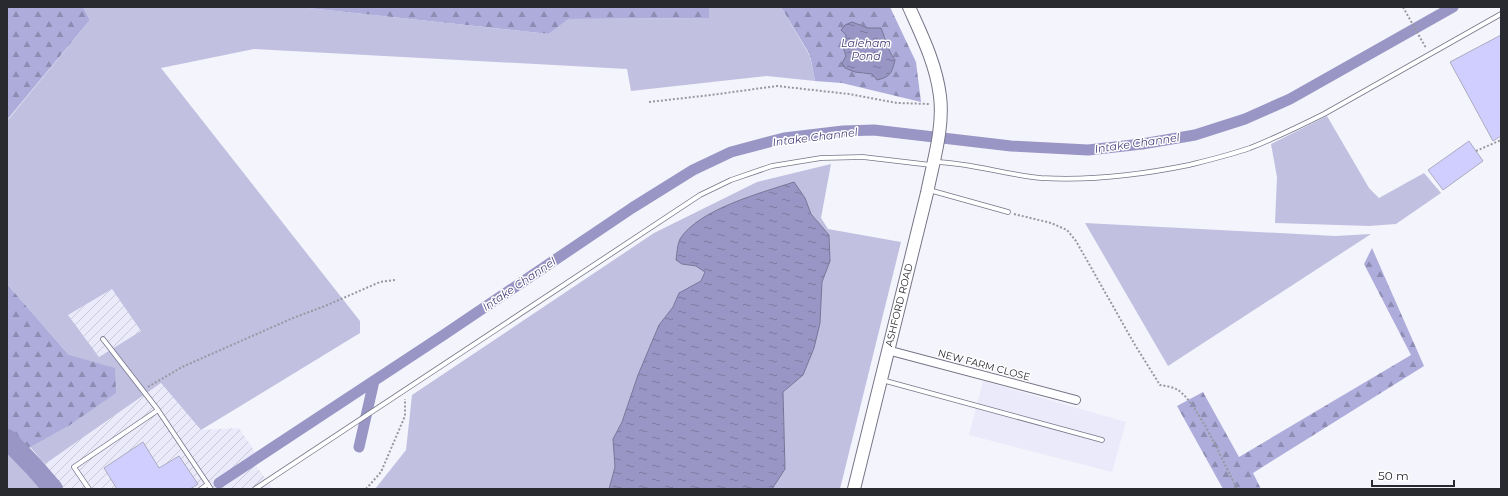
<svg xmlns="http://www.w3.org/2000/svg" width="1508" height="496" font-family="Montserrat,sans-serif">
  <defs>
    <pattern id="industrial-furrows" width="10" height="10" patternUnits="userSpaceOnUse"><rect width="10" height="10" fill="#eaeafb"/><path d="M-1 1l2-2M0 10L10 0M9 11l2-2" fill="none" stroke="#c9c9d7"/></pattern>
    <pattern id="forest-firs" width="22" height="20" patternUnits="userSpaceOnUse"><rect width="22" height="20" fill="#aeacdb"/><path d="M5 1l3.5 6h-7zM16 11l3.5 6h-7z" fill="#8e8cb2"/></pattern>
    <pattern id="water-ripples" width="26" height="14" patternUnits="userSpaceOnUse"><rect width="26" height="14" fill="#9996c5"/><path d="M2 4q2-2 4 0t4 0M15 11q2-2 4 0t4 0" fill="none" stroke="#7d7aa0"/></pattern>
  </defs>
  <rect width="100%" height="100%" fill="#f4f4fc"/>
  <path fill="#eaeafb" d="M983 381 1126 422 1112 472 969 435Z"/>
  <path fill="url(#industrial-furrows)" d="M112 289 141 331 99 357 68 315Z
    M161 383 201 430 239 428 254 450 257 467 272 488 270 489H64L45 464Z"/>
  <path fill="#c1c0e1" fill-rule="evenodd" d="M83 7H299L549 34 567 19 709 18V7H781L810 56 815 81 767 76 631 91 627 69 254 49 161 68 360 321V333L201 430 161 383 45 464 30 447 67 427 69 355 7 284V121L90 20ZM112 289 141 331 99 357 68 315Z
    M1327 116 1369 188 1379 198 1424 173 1441 193 1396 224 1369 226 1275 223 1277 177 1271 144Z
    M831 164 821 218 828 229 901 242 840 489H772L785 469 783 392 803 375 820 323 822 282 830 261 829 235 811 214 805 198 682 264 696 266 705 271 701 281 679 293 673 307 659 325 638 375 622 422 613 439 615 467 609 489H375L406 450 412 395 654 233 757 182Z
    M1085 223 1335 236 1371 234 1168 366Z
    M7 448 32 470 47 489H7Z"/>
  <path fill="url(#forest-firs)" fill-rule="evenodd" d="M7 7H83L90 20 7 120Z
    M299 7H709V18L568 19 549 34Z
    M781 7H890L916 62 921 102 842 83 815 81 810 55ZM861 25 885 37 886 46 895 60C873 73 870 78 845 68L846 56 843 47 846 40V35Z
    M1372 248 1424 366 1253 473 1261 489H1223L1177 406 1203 392 1239 457 1411 355 1364 264Z
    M7 284 69 355 115 368 116 393 67 427 16 455 7 448Z"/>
  <path fill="url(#water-ripples)" stroke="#777598" d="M852 22 868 28H881C886 40 887 49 895 60 892 73 890 77 877 80L872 74 855 72 845 68 842 63 846 56 843 47 846 40V35L841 30 845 25Z
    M794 182 805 198 811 214 829 235 830 261 822 282 820 323 814 348 803 375 783 392 785 469 772 489H609L615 467 613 439 622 422 638 375 659 325 673 307 679 293 701 281 705 272 696 266 682 264 676 260C677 254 677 245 680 239 699 209 761 193 794 182Z"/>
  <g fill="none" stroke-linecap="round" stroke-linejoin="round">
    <path stroke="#9996c5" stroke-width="11" d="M359 447 374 381
      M219 483 445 334 632 208 693 170 731 152 784 138 843 131 874 130 1011 146 1088 150 1142 144 1195 135 1245 119 1290 99 1453 7"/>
    <path stroke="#9996c5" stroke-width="20" d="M7 439 34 467 53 489"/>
  </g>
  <path fill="#d0ceff" stroke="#ababbf" d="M1501 35V136L1493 141 1450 62Z
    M1469 141 1483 161 1443 190 1428 170Z
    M143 442 159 468 179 456 198 484 190 489H117L104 468Z"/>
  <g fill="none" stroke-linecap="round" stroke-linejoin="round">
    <defs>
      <path id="service" d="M936 162C972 163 1006 175 1041 178 1091 181 1140 175 1189 165 1209 160 1230 155 1250 148 1275 138 1300 126 1324 114L1501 14
        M929 190 1008 212
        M103 339 158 410 211 489
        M882 380 1102 440
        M89 489 74 467 158 410
        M201 489 208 484
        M255 489 700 195 731 180 772 166 821 158 863 157 931 165"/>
      <path id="minor" d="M887 350 1076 400"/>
      <path id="secondary" d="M854 489 927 193C933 162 944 128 940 96 936 64 922 36 909 7"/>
    </defs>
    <use href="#service" stroke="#767588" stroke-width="5.5"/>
    <use href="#minor" stroke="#767588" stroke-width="10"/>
    <use href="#secondary" stroke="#767588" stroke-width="14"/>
    <path stroke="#9898a0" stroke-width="2" stroke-dasharray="2 2" stroke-linecap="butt" d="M1403 7 1426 48
      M649 102 711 95 777 86 849 94 897 103 929 104
      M1476 151 1501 140
      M1014 214 1051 223 1067 230 1076 241 1135 345 1160 385C1166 386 1173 387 1178 390 1198 403 1225 466 1237 489
      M148 387 182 367 293 318 325 306 380 282 395 280
      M366 489 381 472 405 416V399"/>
    <use href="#service" stroke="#fff" stroke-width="4"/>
    <use href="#minor" stroke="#fff" stroke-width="8"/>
    <use href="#secondary" stroke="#fff" stroke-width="12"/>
  </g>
  <g text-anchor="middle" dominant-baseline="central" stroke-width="3" stroke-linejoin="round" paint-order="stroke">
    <g font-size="10" fill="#292930" stroke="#fff">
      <text transform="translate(899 305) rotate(-76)">ASHFORD ROAD</text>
      <text transform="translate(984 365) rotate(15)">NEW FARM CLOSE</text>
    </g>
    <g font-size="11" font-style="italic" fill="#473f7b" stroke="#fff">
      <text x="866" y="43">Laleham<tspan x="866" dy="13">Pond</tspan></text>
      <text transform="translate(815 137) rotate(-7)">Intake Channel</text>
      <text transform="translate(1137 143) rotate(-8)">Intake Channel</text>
      <text transform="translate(519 284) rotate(-34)">Intake Channel</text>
    </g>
  </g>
  <rect width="1508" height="496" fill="none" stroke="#292930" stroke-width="16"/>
  <path d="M1372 480v6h82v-6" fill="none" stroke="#292930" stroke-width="2"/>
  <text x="1378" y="480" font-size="12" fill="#292930" stroke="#ffffff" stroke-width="3" paint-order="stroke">50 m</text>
</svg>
